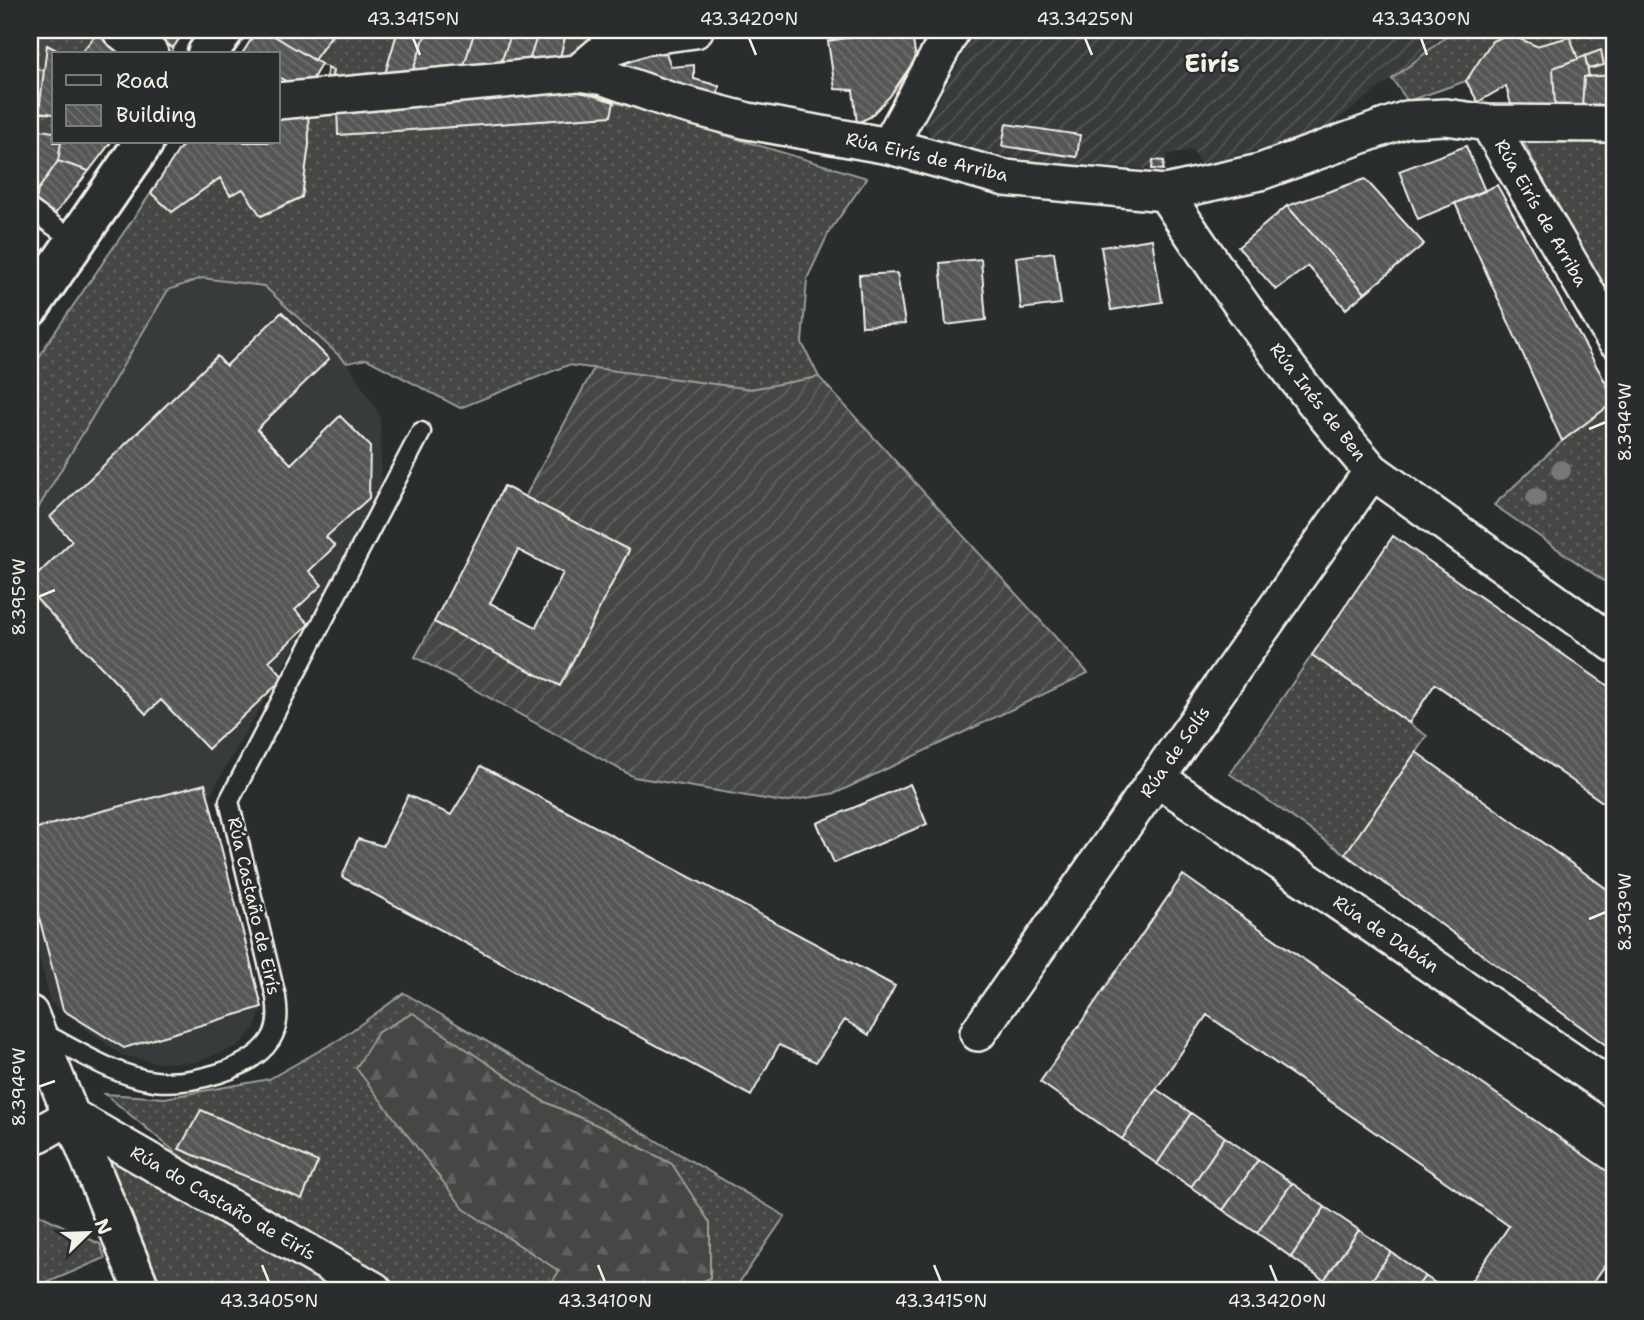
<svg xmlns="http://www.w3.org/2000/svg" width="1644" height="1320" font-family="'Shantell Sans',sans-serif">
  <defs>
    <pattern id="industrial-furrows" width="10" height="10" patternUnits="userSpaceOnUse" patternTransform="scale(1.75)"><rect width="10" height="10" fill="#373a3a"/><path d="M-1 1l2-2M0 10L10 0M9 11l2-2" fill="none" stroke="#555756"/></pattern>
    <pattern id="grass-dots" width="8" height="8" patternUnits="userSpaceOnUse" patternTransform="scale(1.75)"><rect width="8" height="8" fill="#444645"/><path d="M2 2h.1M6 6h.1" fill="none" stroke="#606160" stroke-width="1.8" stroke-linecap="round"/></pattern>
    <pattern id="forest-firs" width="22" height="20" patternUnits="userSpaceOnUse" patternTransform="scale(1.75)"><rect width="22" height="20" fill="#444645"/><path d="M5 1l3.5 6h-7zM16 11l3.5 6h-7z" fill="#606160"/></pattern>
    <pattern id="garden-furrows" width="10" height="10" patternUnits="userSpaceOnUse" patternTransform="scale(1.75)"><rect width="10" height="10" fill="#444645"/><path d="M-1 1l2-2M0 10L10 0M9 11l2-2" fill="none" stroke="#606160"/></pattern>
    <pattern id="building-back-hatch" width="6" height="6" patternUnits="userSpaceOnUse" patternTransform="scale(1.75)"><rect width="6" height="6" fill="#555756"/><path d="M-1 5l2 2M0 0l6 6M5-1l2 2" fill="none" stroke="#6e706e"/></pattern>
  </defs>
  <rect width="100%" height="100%" fill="#2a2d2e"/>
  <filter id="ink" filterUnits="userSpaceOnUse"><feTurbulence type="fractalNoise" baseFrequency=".0143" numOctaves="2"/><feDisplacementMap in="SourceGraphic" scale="14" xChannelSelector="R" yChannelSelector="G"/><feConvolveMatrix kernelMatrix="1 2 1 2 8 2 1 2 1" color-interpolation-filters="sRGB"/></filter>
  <g filter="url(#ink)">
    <path fill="#373a3a" d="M202 278 264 286 347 363 380 415 382 493 209 797 262 1007 255 1028 238 1046 197 1062 158 1063 121 1055 50 1002 30 918V522L168 290Z"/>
    <path fill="url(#industrial-furrows)" d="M976 30H1455L1318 135 1201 165 1192 150 1167 155 1165 170 1037 162 932 140 925 125Z"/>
    <path fill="url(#grass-dots)" stroke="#9c9c96" stroke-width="2" d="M30 30H148L173 48 171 54H54V142H111L54 215 30 242Z
      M337 30H398L385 74 331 78 333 71 314 60Z
      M546 30H622L558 65 565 38Z
      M1455 30H1614V108L1506 86 1478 102 1466 81 1408 101 1392 79Z
      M614 102 867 178 829 232 807 279 802 343 819 377 751 389 568 365 460 408 367 359 347 363 264 286 202 278 168 290 30 522V375L46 345 151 193 172 212 220 178 230 195 243 189 262 216 302 197 309 144 308 109 337 105 339 135 610 116Z
      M1521 137 1614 138V314H1613Z
      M1614 402V588L1494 505 1562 441Z
      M1312 655 1427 736 1345 854 1230 774Z
      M404 993 785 1216 734 1290H396L353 1258 185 1160 105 1094 165 1098 269 1079 340 1039Z
      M108 1156 352 1290H163Z
      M30 1210 100 1244 105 1258 30 1290Z"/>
    <path fill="url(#forest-firs)" stroke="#9c9c96" stroke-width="2" d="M413 1013 543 1101 608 1130 672 1164 710 1223V1278L687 1290H547L559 1271 464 1209 356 1068 378 1032Z"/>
    <path fill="url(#garden-furrows)" stroke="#9c9c96" stroke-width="2" d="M594 368 751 389 819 377 1088 673 836 793 783 802 634 777 415 657 434 622 560 686 629 551 525 497Z"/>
    <path fill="url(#building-back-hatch)" stroke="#f4f1e8" stroke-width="2" fill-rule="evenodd" d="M148 30H185L173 48Z
      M257 30H264L321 64 311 82 307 79 304 84 297 87 278 77V54H242Z
      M267 30H327L333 33 314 60 266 31Z
      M398 30H415L426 33 412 73 385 74Z
      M415 30H475L462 72 412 73 426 33Z
      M475 30H513L499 67 462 72Z
      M513 30H539L528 64 501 62Z
      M539 30H546L565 37 558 65 528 64Z
      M894 30H911L916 58 890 96 870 117 857 123 853 90 835 89 828 41Z
      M98 32 130 54H80Z
      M1509 34 1536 46 1570 37 1578 59 1553 68 1555 106 1513 112 1506 86 1478 102 1466 81 1492 41Z
      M47 45 64 54H54V114L39 112Z
      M665 50 671 67 694 65V79L719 86 717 100 615 74V59Z
      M1601 50 1604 65 1588 69 1585 56Z
      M1585 56 1589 76 1584 77 1582 107 1555 106 1553 68Z
      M30 68 44 70 39 112 30 137Z
      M328 68 333 71 329 89 323 88Z
      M1614 75V108L1582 107 1584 77Z
      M569 88 614 102 611 116 338 135 337 105Z
      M308 109 309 144 302 197 261 216 243 189 230 195 220 178 172 212 151 193 180 148 189 142H278V111Z
      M1006 124 1080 135 1077 157 1002 146Z
      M33 129 54 132V142H61L58 161 38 190 30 187V137Z
      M61 142H111L89 171 58 161Z
      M1466 146 1485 191 1418 219 1399 171Z
      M1153 160 1164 161 1163 170 1152 169Z
      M58 161 89 171 54 215 36 200 38 190Z
      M1365 179 1424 244 1365 293 1287 206Z
      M1497 185 1614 398V402L1562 441 1455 203Z
      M1287 206 1365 293 1346 309 1308 266 1276 290 1238 247Z
      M1152 239 1162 302 1111 310 1101 247Z
      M1054 252 1061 304 1021 309 1016 257Z
      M981 259 986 320 946 325 940 263Z
      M897 273 905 324 862 326 859 275Z
      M282 312 329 359 257 429 291 464 340 416 370 446 369 498 326 537 335 546 309 571 322 585 295 610 309 624 269 661 284 678 208 749 161 700 146 714 30 592V582L72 541 50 517 217 356 226 366Z
      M504 486 629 550 560 686 434 622ZM518 550 563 573 536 627 490 603Z
      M1393 536 1614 690V810L1435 684 1409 723 1312 655Z
      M1416 752 1614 894V1051L1345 854Z
      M481 766 895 986 869 1035 845 1020 816 1062 779 1045 751 1096 342 877 358 839 383 846 408 795 451 815Z
      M205 784 262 1007 124 1048 63 1010 30 882V830Z
      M910 784 927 824 834 863 817 823Z
      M1183 875 1614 1176V1252L1588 1290H1465L1509 1226 1207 1015 1122 1139 1040 1082Z
      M1156 1089 1191 1113 1157 1164 1122 1139Z
      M201 1110 318 1162 302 1199 179 1149Z
      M1191 1113 1225 1137 1191 1187 1157 1164Z
      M1225 1137 1258 1160 1223 1210 1191 1187Z
      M1258 1160 1292 1183 1257 1233 1223 1210Z
      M1292 1183 1325 1207 1291 1257 1257 1233Z
      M1325 1207 1359 1230 1324 1280 1291 1257Z
      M1359 1230 1391 1252 1365 1290H1339L1324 1280Z
      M1391 1252 1425 1276 1415 1290H1365Z
      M1425 1276 1444 1289 1445 1290H1415Z"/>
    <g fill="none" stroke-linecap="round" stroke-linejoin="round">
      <defs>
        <path id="service" d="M30 209 75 241
          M41 1032C76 1050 115 1076 154 1081 189 1085 251 1071 271 1039 279 1026 278 1011 276 997L229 801 421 432"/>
        <path id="minor" d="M120 30 150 54
          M578 73 605 50 643 37 695 30
          M278 101 578 73 604 77 672 101 748 121 889 146 1005 178 1165 193 1260 172 1407 119 1446 117 1488 123 1614 124
          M1488 123 1614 339
          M889 146 952 30
          M1165 193C1228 289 1296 384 1372 471L1614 644
          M1157 778 1614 1090
          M30 1014 142 1290
          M978 1033 1372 471
          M71 1116 374 1290
          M30 1130 39 1134 71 1116"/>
        <path id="tertiary" d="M207 54 224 30
          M30 307 144 142"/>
      </defs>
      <use href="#service" stroke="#f4f1e8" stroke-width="23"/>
      <use href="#minor" stroke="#f4f1e8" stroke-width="40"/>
      <use href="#tertiary" stroke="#f4f1e8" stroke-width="44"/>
      <use href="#service" stroke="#2a2d2e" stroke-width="18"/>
      <use href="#minor" stroke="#2a2d2e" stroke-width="35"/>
      <use href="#tertiary" stroke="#2a2d2e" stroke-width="38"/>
    </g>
    <g fill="#777875">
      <circle cx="1561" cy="470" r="10"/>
      <circle cx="1536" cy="498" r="10"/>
    </g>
  </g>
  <path fill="none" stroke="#f4f1e8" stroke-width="2.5" d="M413 38 420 55M749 38 756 55M1085 38 1092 55M1421 38 1427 55M1589 429 1606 422M38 597 55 590M1589 919 1606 912M38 1087 55 1081M262 1265 269 1282M598 1265 605 1282M934 1265 941 1282M1270 1265 1277 1282"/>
  <g text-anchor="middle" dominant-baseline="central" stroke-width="5" stroke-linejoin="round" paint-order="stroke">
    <g font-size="18" fill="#f4f1e8" stroke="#2a2d2e">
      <text transform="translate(927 157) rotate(13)">Rúa Eirís de Arriba</text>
      <text transform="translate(1541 213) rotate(60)">Rúa Eirís de Arriba</text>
      <text transform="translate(1318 402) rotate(52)">Rúa Inés de Ben</text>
      <text transform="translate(1175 752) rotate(-55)">Rúa de Solís</text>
      <text transform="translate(254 906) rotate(77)">Rúa Castaño de Eirís</text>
      <text transform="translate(1386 934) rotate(34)">Rúa de Dabán</text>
      <text transform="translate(223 1203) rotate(30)">Rúa do Castaño de Eirís</text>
    </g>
    <g font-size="24" font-weight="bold" fill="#f4f1e8" stroke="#2a2d2e">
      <text x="1212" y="64">Eirís</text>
    </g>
  </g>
  <rect width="1644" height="1320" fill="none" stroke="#2a2d2e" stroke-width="77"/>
  <rect x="52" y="52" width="228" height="91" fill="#2a2d2e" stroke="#7b7b78" stroke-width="2"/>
  <rect x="66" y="75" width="35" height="10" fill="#2a2d2e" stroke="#7b7b78" stroke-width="2"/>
  <text x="116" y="88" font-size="21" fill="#f4f1e8">Road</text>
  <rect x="66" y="105" width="35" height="21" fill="url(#building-back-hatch)" stroke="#7b7b78" stroke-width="2"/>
  <text x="116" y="122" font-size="21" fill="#f4f1e8">Building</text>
  <g transform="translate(88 1233) rotate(67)" stroke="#2a2d2e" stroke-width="5" paint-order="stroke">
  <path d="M0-5L12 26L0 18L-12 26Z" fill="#f4f1e8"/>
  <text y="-10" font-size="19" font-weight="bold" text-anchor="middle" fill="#f4f1e8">N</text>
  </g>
  <rect x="38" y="38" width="1568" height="1244" fill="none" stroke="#f4f1e8" stroke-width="2.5"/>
  <g font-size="18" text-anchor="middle" fill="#f4f1e8">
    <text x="413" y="25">43.3415°N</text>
    <text x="749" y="25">43.3420°N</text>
    <text x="1085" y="25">43.3425°N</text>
    <text x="1421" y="25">43.3430°N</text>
    <text transform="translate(1625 422) rotate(-90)" y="6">8.394°W</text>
    <text transform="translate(19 597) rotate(-90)" y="6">8.395°W</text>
    <text transform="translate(1625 912) rotate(-90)" y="6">8.393°W</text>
    <text transform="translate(19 1087) rotate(-90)" y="6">8.394°W</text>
    <text x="269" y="1307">43.3405°N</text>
    <text x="605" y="1307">43.3410°N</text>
    <text x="941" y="1307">43.3415°N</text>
    <text x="1277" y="1307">43.3420°N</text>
  </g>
</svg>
